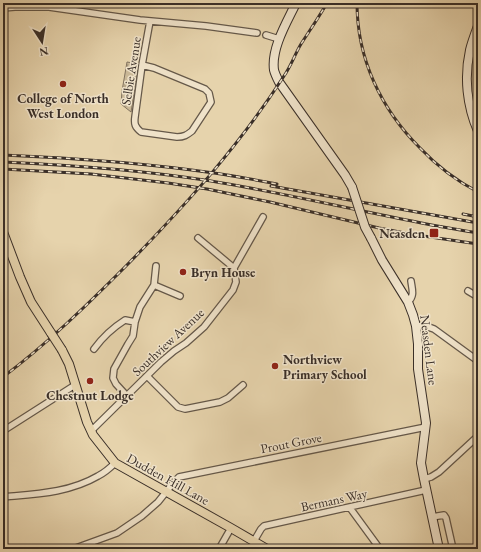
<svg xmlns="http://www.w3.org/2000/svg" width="481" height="552" font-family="'EB Garamond',serif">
  <defs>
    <pattern id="grass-tufts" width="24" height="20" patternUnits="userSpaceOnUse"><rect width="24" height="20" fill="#c9b796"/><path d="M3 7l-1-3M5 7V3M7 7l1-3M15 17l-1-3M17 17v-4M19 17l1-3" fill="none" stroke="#a4957a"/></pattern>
  </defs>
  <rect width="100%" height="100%" fill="#e6d3ac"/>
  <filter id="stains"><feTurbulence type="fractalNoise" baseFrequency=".005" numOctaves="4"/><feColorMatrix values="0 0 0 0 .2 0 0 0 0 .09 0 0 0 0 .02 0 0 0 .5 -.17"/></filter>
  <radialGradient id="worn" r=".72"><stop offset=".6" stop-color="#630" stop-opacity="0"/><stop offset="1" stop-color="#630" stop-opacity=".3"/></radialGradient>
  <path fill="url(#grass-tufts)" stroke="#82735f" d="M127 62 139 64 131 112 121 104 122 91Z"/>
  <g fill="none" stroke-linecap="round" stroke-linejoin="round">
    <defs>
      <path id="street" d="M3 8 15 7H49L140 20 206 26 257 33
        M266 35 279 39
        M142 65 154 68 205 89 209 93 211 102 192 131C187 135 184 137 177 137L141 132C135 127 134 124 135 117L142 65 150 21
        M198 238 234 268
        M154 285 180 296
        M468 291 478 297
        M408 302C415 296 412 289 411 281
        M416 326C423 325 427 326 434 329L478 361
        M94 349C102 338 114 327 125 320L135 322
        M147 376 178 407 185 409 220 402 228 398 243 385
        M127 396 116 384 113 378 114 369 128 344 133 336 135 322 140 307 154 285 156 266
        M3 431 75 385
        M91 431 161 362 174 351 186 343 204 327 233 290 236 282 234 268 263 217
        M424 479 431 477 439 472 478 436
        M3 497C35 494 69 493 98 476 104 473 110 468 115 463
        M350 508 380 549
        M432 517 444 515 446 518 453 549
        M254 541 261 529 264 526 426 490
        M73 549 117 533 142 516 158 502 174 482 179 477 426 427
        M219 549 231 528"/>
      <path id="secondary" d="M296 3C287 22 271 48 274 70 275 74 277 78 279 82L345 175 352 187
        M478 26C475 34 472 42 470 50 464 77 467 106 478 131
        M371 238 382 260 408 302 413 315 416 326 418 344V369L426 423 421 463 424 479 439 549"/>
      <path id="primary" d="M3 225V232L20 277 31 302 51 333
        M62 350 69 364 87 422 93 435 115 463 231 528 267 549"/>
    </defs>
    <use href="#street" stroke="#655849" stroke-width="8"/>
    <use href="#secondary" stroke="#3a2f28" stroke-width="10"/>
    <use href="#primary" stroke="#3a2f28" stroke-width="10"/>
    <use href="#street" stroke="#efe2c9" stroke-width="5.5"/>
    <use href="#secondary" stroke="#efe2c9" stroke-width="8"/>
    <use href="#primary" stroke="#e6d3ac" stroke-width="8"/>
    <defs>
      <path id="rail" d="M357 3C357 59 381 109 420 148 437 166 455 180 478 192
        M3 155C74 158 144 163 214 173 235 176 256 180 277 184
        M3 162C72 165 142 170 211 181 278 192 345 208 412 221 434 226 456 229 478 233
        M3 169 91 174 168 183 207 189 270 202 379 228 410 234 478 244
        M271 186 478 223
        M463 214 478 217
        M3 377C47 344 87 305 126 266 184 207 239 146 284 76 291 66 295 54 301 44 310 30 319 17 327 3"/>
    </defs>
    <use href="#rail" stroke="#3a2f28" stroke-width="3"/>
    <use href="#rail" stroke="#efe2c9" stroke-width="1.5" stroke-dasharray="4.5" stroke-linecap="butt"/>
    <defs>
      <path id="secondary-bridge" d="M352 187 365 227 371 238"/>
      <path id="primary-bridge" d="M51 333 62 350"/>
    </defs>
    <use href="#secondary-bridge" stroke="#3a2f28" stroke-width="10" stroke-linecap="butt"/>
    <use href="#primary-bridge" stroke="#3a2f28" stroke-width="10" stroke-linecap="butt"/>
    <use href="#secondary-bridge" stroke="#efe2c9" stroke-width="8"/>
    <use href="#primary-bridge" stroke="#e6d3ac" stroke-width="8"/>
  </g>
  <g fill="#8f2418" stroke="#efe2c9" stroke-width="1.5">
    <circle cx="63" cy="84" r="4"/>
    <rect x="429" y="228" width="10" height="10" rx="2"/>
    <circle cx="183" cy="272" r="4"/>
    <circle cx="275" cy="366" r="4"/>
    <circle cx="90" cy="381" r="4"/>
  </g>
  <g text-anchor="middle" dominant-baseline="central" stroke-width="3" stroke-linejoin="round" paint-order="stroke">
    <g font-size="13" fill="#3a2f28" stroke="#efe2c9">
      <text transform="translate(131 71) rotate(-81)">Selbie Avenue</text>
      <text transform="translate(168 342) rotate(-43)">Southview Avenue</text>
      <text transform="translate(429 350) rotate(83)">Neasden Lane</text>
      <text transform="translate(291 443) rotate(-11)">Prout Grove</text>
      <text transform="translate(168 479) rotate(29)">Dudden Hill Lane</text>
      <text transform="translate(334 500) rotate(-12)">Bermans Way</text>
    </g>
    <g font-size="13" font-weight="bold" fill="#3a2f28" stroke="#efe2c9">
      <text x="63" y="98">College of North<tspan x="63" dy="15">West London</tspan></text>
      <text x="425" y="233" text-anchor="end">Neasden</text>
      <text x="191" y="272" text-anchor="start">Bryn House</text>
      <text x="283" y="359" text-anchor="start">Northview<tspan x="283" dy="15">Primary School</tspan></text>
      <text x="90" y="395">Chestnut Lodge</text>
    </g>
  </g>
  <rect width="481" height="552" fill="none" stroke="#e6d3ac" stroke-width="16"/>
  <rect x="4" y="4" width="473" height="544" fill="none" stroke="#3a2f28" stroke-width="2"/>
  <rect x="8" y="8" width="465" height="536" fill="none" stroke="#3a2f28"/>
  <g transform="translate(42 42) rotate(168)" stroke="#efe2c9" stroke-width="3" paint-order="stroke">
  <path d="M0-3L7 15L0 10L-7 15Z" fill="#3a2f28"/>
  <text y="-6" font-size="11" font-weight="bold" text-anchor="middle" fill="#3a2f28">N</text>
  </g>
  <rect width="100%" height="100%" filter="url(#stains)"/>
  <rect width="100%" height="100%" fill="url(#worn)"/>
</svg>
